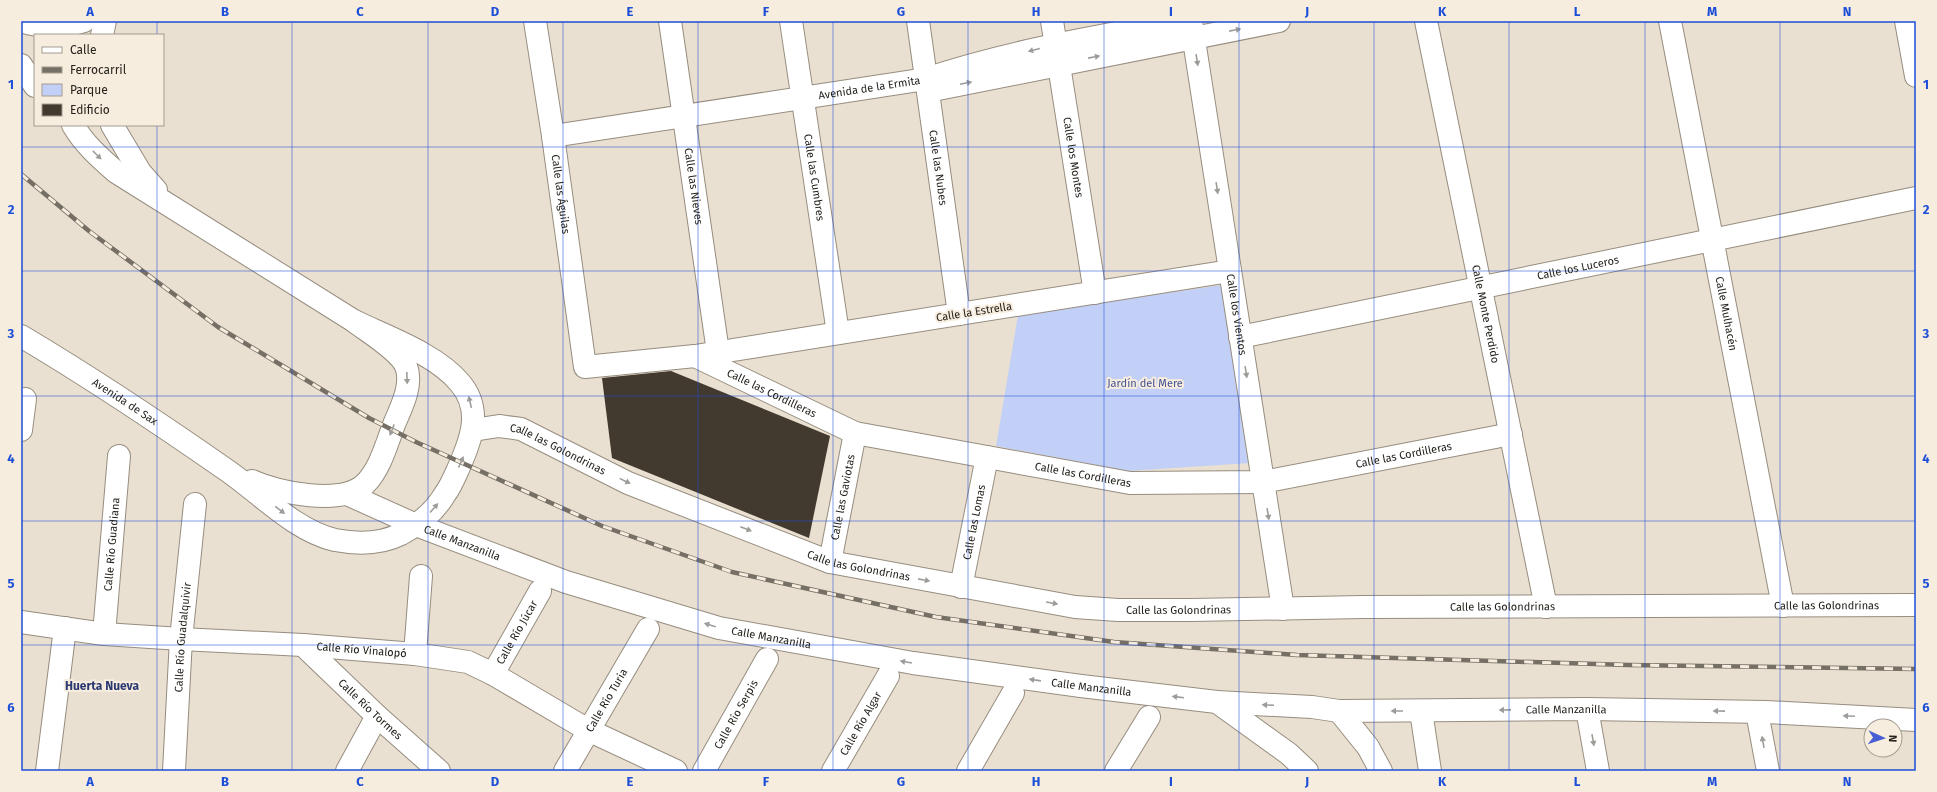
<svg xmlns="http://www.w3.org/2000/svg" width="1937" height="792" font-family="'Fira Sans',sans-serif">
  <rect width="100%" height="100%" fill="#eae0d1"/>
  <path fill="#c2cff6" d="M1222 285 1250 463 1128 471 996 446 1018 315Z"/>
  <path fill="#423a2e" d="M671 371 830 436 809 538 612 458 602 378Z"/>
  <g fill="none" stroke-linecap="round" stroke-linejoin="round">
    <defs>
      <g id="minor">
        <path d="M21 21C42 28 62 28 84 21"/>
        <path id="s1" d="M535 21 553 136 585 367 695 356"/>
        <path id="s2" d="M670 21 718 352"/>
        <path id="s3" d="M791 21 838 333"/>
        <path id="s4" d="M918 21 959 314"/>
        <path id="s5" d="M1052 21 1095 293"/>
        <path id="s6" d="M1191 21 1283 609"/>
        <path id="s7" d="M1426 21 1546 607"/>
        <path id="s8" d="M1670 21 1783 606"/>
        <path d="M1906 21 1916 76"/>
        <path d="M102 35 105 21"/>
        <path d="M21 65 35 86"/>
        <path d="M928 91 1279 21"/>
        <path d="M73 125C84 144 100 158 116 172L354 321C368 332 399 350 406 366 413 384 402 406 395 422 387 442 381 468 365 484 342 506 278 493 252 481"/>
        <path d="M112 125 140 172 156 190"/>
        <path id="s9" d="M553 136 926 79C1009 51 1096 37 1182 21"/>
        <path id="s10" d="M1230 271 695 356 855 433 1130 483 1263 482 1511 434"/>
        <path id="s11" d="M21 336C90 377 159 423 225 469 259 492 295 531 335 540 356 544 381 544 401 534 418 525 435 511 445 494 451 486 455 476 459 467 471 440 483 410 460 383 436 354 387 337 354 321"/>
        <path id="s12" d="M1240 337 1916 198"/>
        <path d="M21 430 25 399"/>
        <path id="s13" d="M473 430 499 426 521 429 628 483 830 562 1075 607 1118 610H1192L1363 607 1916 605"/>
        <path id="s14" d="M347 494 416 525 566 582 719 628 913 663 1081 686 1217 702 1312 707 1339 711 1587 709 1766 712 1916 720"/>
        <path id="s15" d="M830 562 855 433"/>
        <path id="s16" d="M961 587 987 457"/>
        <path id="s17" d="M21 622 104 634 181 639 303 645 415 654 468 662 493 674 588 730 676 771"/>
        <path id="s18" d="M104 634 119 456"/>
        <path id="s19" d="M303 645 377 716 439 771"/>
        <path d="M415 654 421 576"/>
        <path id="s20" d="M493 674 540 591"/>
        <path d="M1217 702 1289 754 1307 771"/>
        <path d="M1587 709 1598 771"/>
        <path d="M1339 711 1368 747 1381 771"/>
        <path d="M1421 711 1430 771"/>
        <path d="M1757 712 1768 771"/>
        <path d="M47 771 65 628"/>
        <path id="s21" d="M174 771 181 639 195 504"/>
        <path d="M347 771 377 716"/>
        <path id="s22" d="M565 771 648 629"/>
        <path id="s23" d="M704 771 767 659"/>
        <path id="s24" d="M833 771 888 676"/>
        <path d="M968 771 1013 693"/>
        <path d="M1116 771 1149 717"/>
      </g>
    </defs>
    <use href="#minor" stroke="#968d7f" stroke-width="24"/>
    <use href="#minor" stroke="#fff" stroke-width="22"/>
    <defs>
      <path id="rail" d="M21 174 89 231 218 327 369 418 416 442 602 526 732 572 936 617 1114 642 1297 655 1628 665 1916 669"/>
    </defs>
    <use href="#rail" stroke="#756f65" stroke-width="4.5"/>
    <use href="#rail" stroke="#f7edde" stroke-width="3" stroke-dasharray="9" stroke-linecap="butt"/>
  </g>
  <defs><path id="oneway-solid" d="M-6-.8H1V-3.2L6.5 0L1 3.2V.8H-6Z"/></defs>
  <g fill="#9d9c99">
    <use href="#oneway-solid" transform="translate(1235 30) rotate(-11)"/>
    <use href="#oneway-solid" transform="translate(1034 50) rotate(166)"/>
    <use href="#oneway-solid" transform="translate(1094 57) rotate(-11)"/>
    <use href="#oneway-solid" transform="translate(1197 60) rotate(81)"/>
    <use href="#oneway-solid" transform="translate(966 83) rotate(-12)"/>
    <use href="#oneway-solid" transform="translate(97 155) rotate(45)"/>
    <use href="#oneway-solid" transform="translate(1217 188) rotate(81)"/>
    <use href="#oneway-solid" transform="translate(1246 372) rotate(81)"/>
    <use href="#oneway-solid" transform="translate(407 378) rotate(88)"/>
    <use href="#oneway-solid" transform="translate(470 402) rotate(-103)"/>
    <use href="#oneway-solid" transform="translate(392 430) rotate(111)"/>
    <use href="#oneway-solid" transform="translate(461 462) rotate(-66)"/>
    <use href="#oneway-solid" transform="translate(625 481) rotate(26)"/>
    <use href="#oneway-solid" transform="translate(434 508) rotate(-49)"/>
    <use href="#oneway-solid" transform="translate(280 510) rotate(37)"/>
    <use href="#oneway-solid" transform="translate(1268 514) rotate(81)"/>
    <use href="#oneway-solid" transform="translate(746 529) rotate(21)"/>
    <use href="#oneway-solid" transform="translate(924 580) rotate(11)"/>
    <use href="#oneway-solid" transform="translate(1052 603) rotate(10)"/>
    <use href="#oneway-solid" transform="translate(710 625) rotate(-163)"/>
    <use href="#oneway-solid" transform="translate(906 662) rotate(-170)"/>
    <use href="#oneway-solid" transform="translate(1035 680) rotate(-172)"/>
    <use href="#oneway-solid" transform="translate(1178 697) rotate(-173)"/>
    <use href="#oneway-solid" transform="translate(1268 705) rotate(-177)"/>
    <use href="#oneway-solid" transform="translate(1505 710) rotate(179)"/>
    <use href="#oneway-solid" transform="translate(1397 711) rotate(180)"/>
    <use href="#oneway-solid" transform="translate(1719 711) rotate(-179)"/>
    <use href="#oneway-solid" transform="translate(1849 716) rotate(-177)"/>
    <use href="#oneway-solid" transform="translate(1593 740) rotate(80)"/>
    <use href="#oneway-solid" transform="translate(1763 742) rotate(-100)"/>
  </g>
  <path fill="none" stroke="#1d4ed8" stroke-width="1" stroke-opacity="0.55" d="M157 21V35M292 21V771M428 21V771M563 21V771M698 21V771M833 21V771M968 21V771M1104 21V771M1239 21V771M1374 21V771M1509 21V771M1645 21V771M1780 21V771M157 125V771M21 147H1916M21 271H1916M21 396H1916M21 521H1916M21 645H1916"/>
  <g text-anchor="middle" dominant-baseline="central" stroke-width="4" stroke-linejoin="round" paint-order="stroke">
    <g font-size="11" fill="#26231d" stroke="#f7edde">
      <text stroke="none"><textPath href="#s9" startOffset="320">Avenida de la Ermita</textPath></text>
      <text stroke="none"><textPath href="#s5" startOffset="138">Calle los Montes</textPath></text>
      <text stroke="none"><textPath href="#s4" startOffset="148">Calle las Nubes</textPath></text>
      <text stroke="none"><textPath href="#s3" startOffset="158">Calle las Cumbres</textPath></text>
      <text stroke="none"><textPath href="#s2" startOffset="167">Calle las Nieves</textPath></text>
      <text stroke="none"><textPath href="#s1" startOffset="175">Calle las Águilas</textPath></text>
      <text stroke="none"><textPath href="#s12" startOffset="345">Calle los Luceros</textPath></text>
      <text transform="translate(974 312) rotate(-9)">Calle la Estrella</text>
      <text stroke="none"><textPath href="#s8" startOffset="298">Calle Mulhacén</textPath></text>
      <text stroke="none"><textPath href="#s7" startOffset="299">Calle Monte Perdido</textPath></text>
      <text stroke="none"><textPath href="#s6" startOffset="297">Calle los Vientos</textPath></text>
      <text stroke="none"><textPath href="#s10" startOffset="627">Calle las Cordilleras</textPath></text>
      <text stroke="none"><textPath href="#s11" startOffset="123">Avenida de Sax</textPath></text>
      <text stroke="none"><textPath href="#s13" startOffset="90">Calle las Golondrinas</textPath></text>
      <text stroke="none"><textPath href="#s10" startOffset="1275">Calle las Cordilleras</textPath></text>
      <text stroke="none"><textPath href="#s10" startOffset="951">Calle las Cordilleras</textPath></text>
      <text stroke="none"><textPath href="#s15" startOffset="66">Calle las Gaviotas</textPath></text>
      <text stroke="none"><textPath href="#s16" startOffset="66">Calle las Lomas</textPath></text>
      <text stroke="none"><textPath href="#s14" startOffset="125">Calle Manzanilla</textPath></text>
      <text stroke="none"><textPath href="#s18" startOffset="90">Calle Río Guadiana</textPath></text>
      <text stroke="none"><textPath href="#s13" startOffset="414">Calle las Golondrinas</textPath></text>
      <text stroke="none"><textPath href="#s13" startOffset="1386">Calle las Golondrinas</textPath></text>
      <text stroke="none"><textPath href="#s13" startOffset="1062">Calle las Golondrinas</textPath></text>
      <text stroke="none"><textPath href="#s13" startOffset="738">Calle las Golondrinas</textPath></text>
      <text stroke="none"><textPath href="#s20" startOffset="48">Calle Río Júcar</textPath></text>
      <text stroke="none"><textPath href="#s21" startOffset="134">Calle Río Guadalquivir</textPath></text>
      <text stroke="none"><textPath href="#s14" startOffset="449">Calle Manzanilla</textPath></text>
      <text stroke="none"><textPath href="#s17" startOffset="342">Calle Río Vinalopó</textPath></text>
      <text stroke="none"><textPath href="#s14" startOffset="773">Calle Manzanilla</textPath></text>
      <text stroke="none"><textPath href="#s22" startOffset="82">Calle Río Turia</textPath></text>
      <text stroke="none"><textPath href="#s19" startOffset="93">Calle Río Tormes</textPath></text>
      <text stroke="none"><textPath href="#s14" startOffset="1249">Calle Manzanilla</textPath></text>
      <text stroke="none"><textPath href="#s23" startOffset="65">Calle Río Serpis</textPath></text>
      <text stroke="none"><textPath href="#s24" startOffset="55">Calle Río Algar</textPath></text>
    </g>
    <g font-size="11" fill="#415294" stroke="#f7edde">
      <text x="1145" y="383">Jardín del Mere</text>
    </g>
    <g font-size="12" font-weight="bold" fill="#2b3972" stroke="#f7edde">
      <text x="102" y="686">Huerta Nueva</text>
    </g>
  </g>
  <rect width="1937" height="792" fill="none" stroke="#f7edde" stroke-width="44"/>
  <rect x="34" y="34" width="130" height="92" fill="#f7edde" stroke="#a39c91"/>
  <rect x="42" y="47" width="20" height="6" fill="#ffffff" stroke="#a39c91"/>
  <text x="70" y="54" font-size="12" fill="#26231d">Calle</text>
  <rect x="42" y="67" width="20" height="6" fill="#756f65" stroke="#a39c91"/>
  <text x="70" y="74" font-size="12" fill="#26231d">Ferrocarril</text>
  <rect x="42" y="84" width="20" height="12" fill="#c2cff6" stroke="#a39c91"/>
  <text x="70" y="94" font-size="12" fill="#26231d">Parque</text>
  <rect x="42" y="104" width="20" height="12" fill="#423a2e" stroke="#a39c91"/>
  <text x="70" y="114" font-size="12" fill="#26231d">Edificio</text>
  <g transform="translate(1883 738) rotate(93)"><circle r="19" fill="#f7edde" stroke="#a39c91"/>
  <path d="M0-3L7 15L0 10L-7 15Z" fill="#485fd3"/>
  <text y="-6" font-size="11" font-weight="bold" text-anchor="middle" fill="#26231d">N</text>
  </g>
  <rect x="22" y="22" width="1893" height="748" fill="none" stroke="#1d4ed8" stroke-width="1.5"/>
  <g font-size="13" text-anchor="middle" font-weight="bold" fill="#1d4ed8">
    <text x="90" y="16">A</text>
    <text x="225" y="16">B</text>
    <text x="360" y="16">C</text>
    <text x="495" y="16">D</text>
    <text x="630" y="16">E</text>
    <text x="766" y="16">F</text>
    <text x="901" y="16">G</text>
    <text x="1036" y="16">H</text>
    <text x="1171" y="16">I</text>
    <text x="1307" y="16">J</text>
    <text x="1442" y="16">K</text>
    <text x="1577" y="16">L</text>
    <text x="1712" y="16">M</text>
    <text x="1847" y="16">N</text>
    <text x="11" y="89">1</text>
    <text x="1926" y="89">1</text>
    <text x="11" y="214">2</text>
    <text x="1926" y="214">2</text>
    <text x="11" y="338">3</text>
    <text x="1926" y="338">3</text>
    <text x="11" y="463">4</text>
    <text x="1926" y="463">4</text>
    <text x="11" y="588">5</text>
    <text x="1926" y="588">5</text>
    <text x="11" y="712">6</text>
    <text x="1926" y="712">6</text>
    <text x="90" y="786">A</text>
    <text x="225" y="786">B</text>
    <text x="360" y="786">C</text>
    <text x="495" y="786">D</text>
    <text x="630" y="786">E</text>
    <text x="766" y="786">F</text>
    <text x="901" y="786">G</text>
    <text x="1036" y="786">H</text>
    <text x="1171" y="786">I</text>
    <text x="1307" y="786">J</text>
    <text x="1442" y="786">K</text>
    <text x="1577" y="786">L</text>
    <text x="1712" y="786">M</text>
    <text x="1847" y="786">N</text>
  </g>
</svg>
